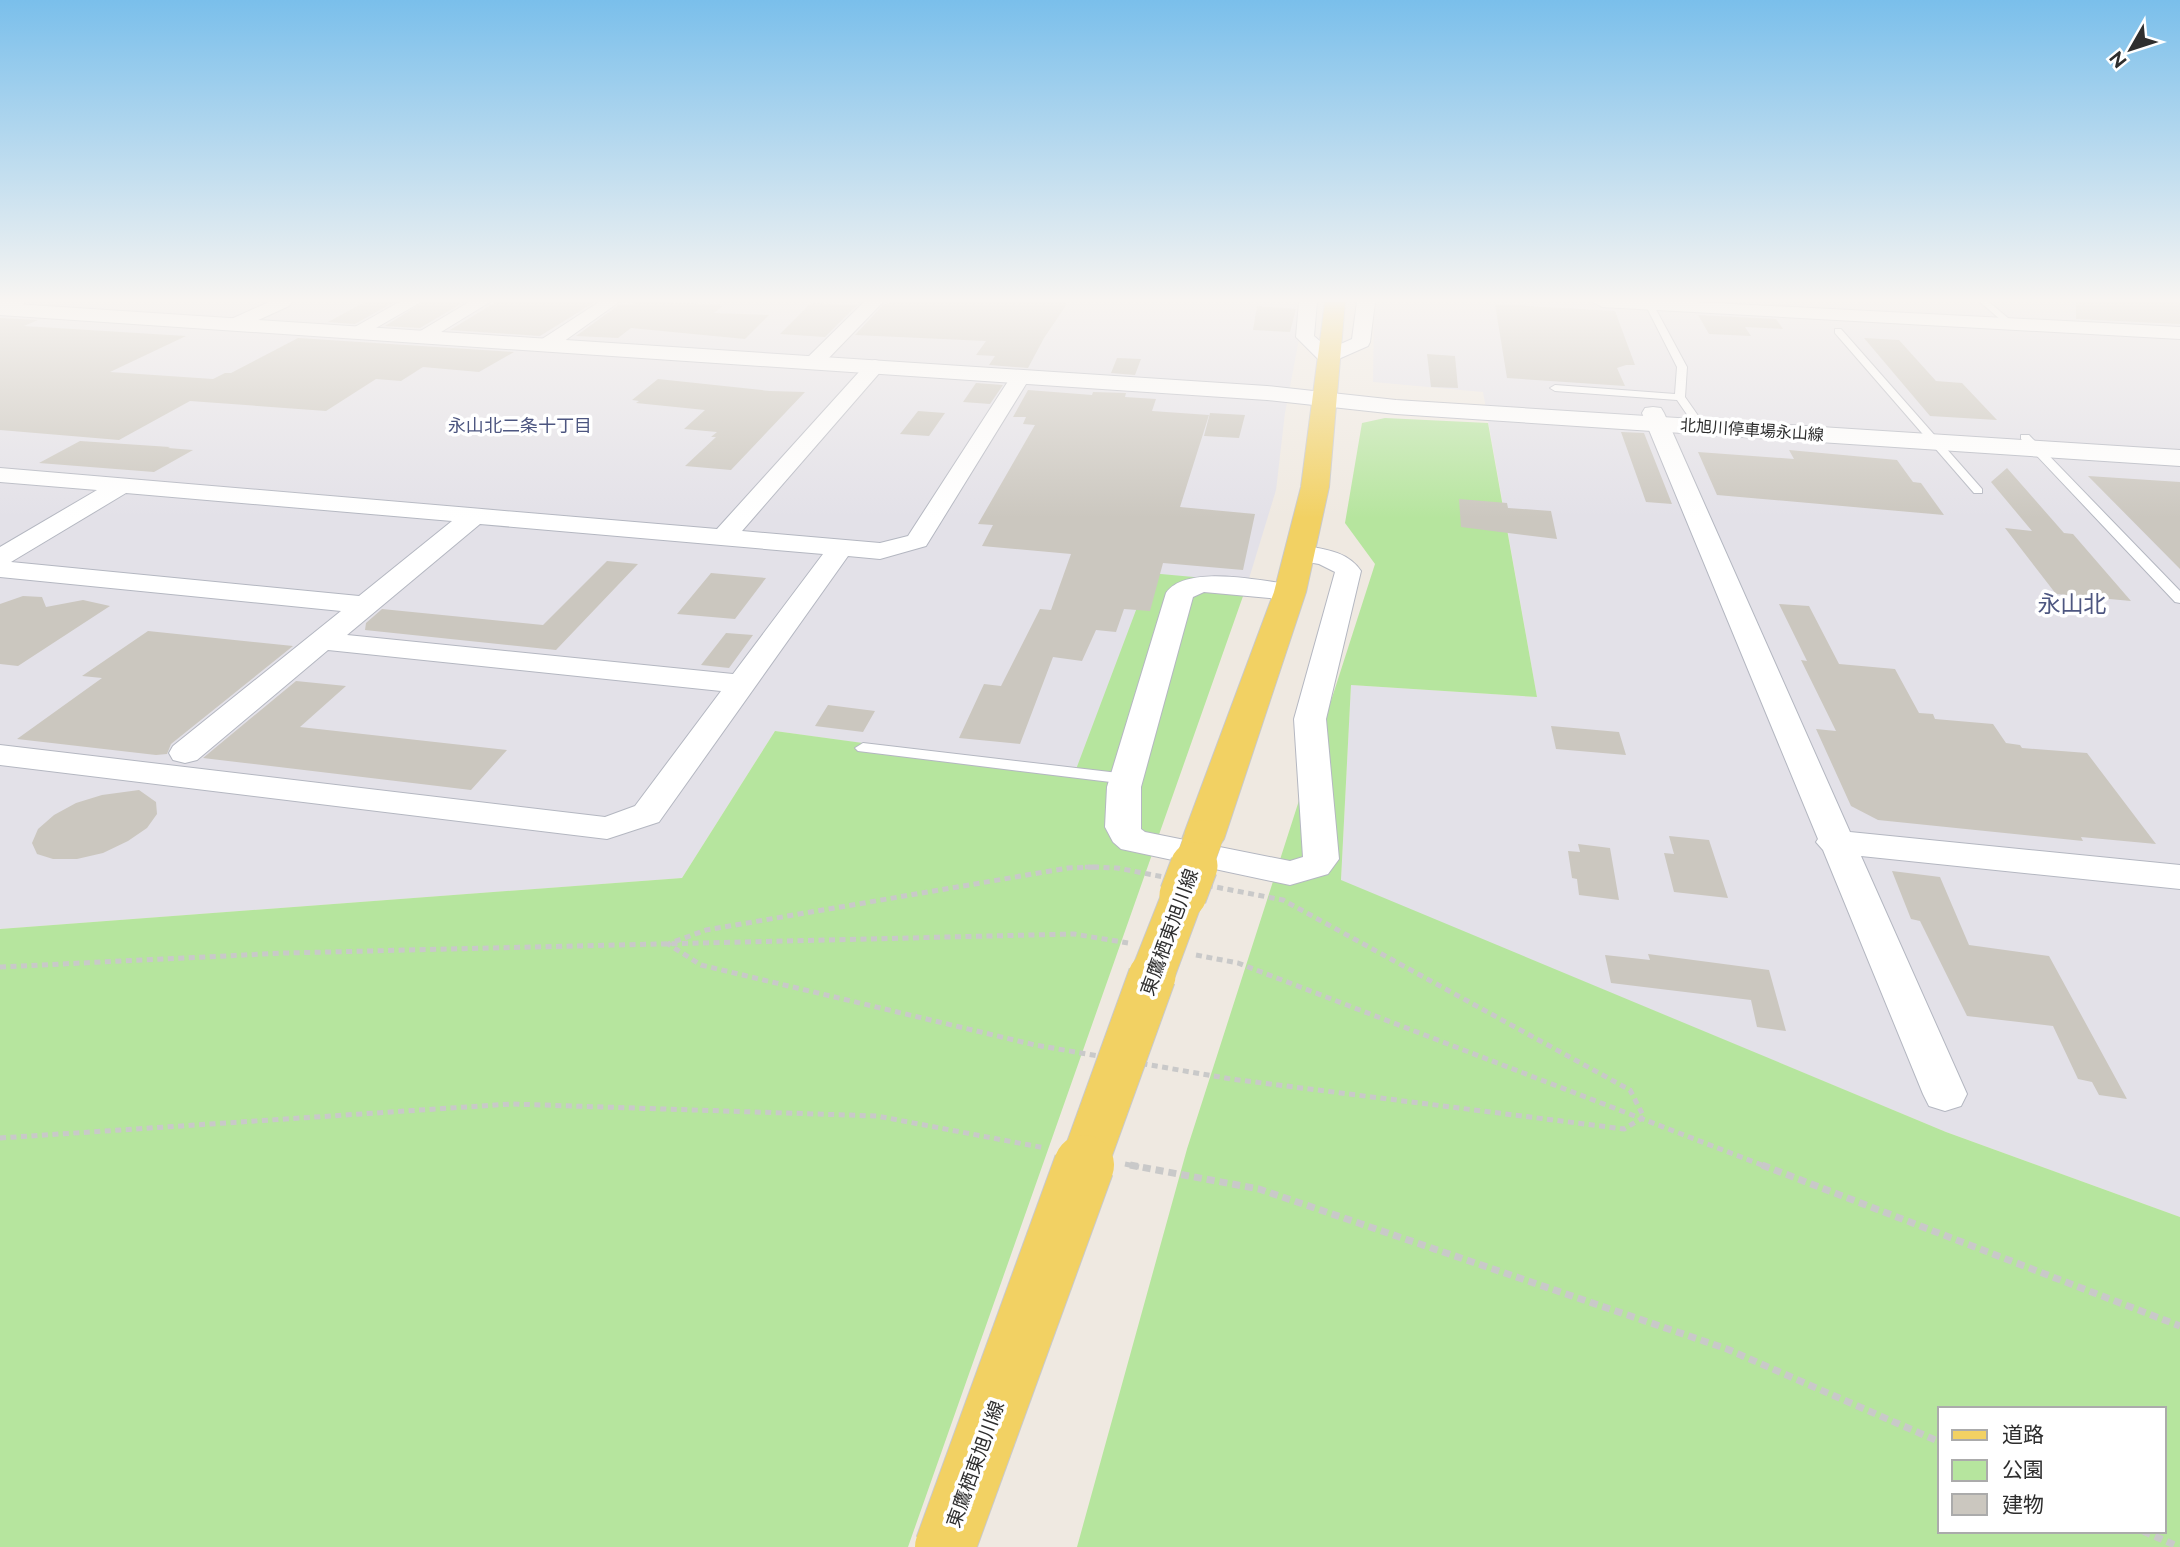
<svg xmlns="http://www.w3.org/2000/svg" width="2180" height="1547" font-family="Raleway,'Noto Sans JP',sans-serif">
  <rect width="100%" height="100%" fill="#efe9e1"/>
  <path fill="#e3e1e8" d="M0 302H1306L1285 413 1276 490 1248 582 1076 773 775 731 682 878 0 929Z
    M1374 302H2180V1217L1946 1132 1341 881 1351 685 1537 697 1483 392 1373 382Z"/>
  <path fill="#b6e59e" fill-rule="evenodd" d="M1385 418 1488 423 1537 697 1351 685 1341 880 1946 1132 2180 1217V1547H1077L1187 1149 1375 564 1345 523 1362 423ZM1940 1409H2164V1531H1940Z
    M1150 573 1248 582 908 1547H0V929L682 878 775 731 1075 772Z"/>
  <path fill="#cbc7bf" d="M365 302H394L355 324 328 322Z
    M423 302 462 303 420 328 385 326Z
    M496 302H571L593 303 540 336 450 330Z
    M635 302 721 304 719 306H723L714 313 769 315 745 339 631 328 618 338 576 336 620 304 630 305Z
    M910 302H1062L1067 304 1044 338 1028 368 989 365 995 356 976 355 986 341 855 335 883 305 888 303Z
    M2076 302H2180V324L2076 319Z
    M811 303 857 305 825 337 780 334Z
    M1495 304 1615 311 1635 365H1626L1617 368 1625 386 1507 378Z
    M1257 306 1296 309 1290 332 1253 330Z
    M1698 315 1776 319 1783 329 1745 327 1751 336 1709 334Z
    M0 318 38 320 24 326 186 336 110 372 213 379 225 373H231L298 338 514 352 479 372 423 367 401 381 376 379 326 411 190 401 119 440 0 430Z
    M1864 338 1899 340 1936 381 1962 383 1997 420 1930 416Z
    M1427 354 1455 356 1458 388 1431 387Z
    M1117 358 1141 359 1135 375 1111 373Z
    M658 379 770 391 805 392 731 470 685 466 716 437H711L717 432 684 429 705 410 636 403 639 401 632 400Z
    M976 383 1003 385 990 404 963 402Z
    M1028 390 1092 395 1093 392 1126 393 1125 397 1156 399 1152 411 1209 415 1180 507 1255 514 1243 570 1163 563 1150 611 1124 609 1116 632 1096 630 1082 661 1053 657 1020 744 959 738 984 684 1001 686 1040 609 1051 610 1071 554 982 546 993 525 978 524 1035 425 1023 424 1026 417H1013Z
    M918 411 945 413 929 436 900 434Z
    M1210 413 1245 415 1239 438 1204 436Z
    M1621 432 1644 433 1672 504 1646 502Z
    M80 441 170 447 168 448 193 450 154 472 39 463Z
    M1789 450 1897 460 1913 482 1921 483 1944 515 1717 495 1698 452 1794 459Z
    M2007 468 2064 533 2073 534 2131 601 2056 594 2005 528 2032 531 1991 482Z
    M2088 476 2180 482V569Z
    M1459 499 1507 503 1508 508 1551 511 1557 539 1461 527Z
    M607 561 638 564 556 650 365 630 366 623 382 609 543 625Z
    M711 573 766 578 735 619 677 614Z
    M23 596 42 597 46 607 83 600 110 606 18 666 0 664V604Z
    M1779 604 1809 606 1839 664 1895 669 1919 713 1933 714 1935 719 1993 724 2006 743 2020 745 2022 748 2087 753 2156 844 2081 837 2083 841 1878 820 1851 806 1816 729 1836 731 1801 660 1807 661Z
    M148 631 293 646 171 744 167 754 156 755 17 739 102 678 82 676Z
    M726 633 753 635 729 668 701 665Z
    M296 681 346 686 300 727 507 750 471 790 203 758Z
    M828 705 875 711 863 732 815 726Z
    M1551 726 1619 732 1626 755 1556 749Z
    M139 790 156 802 157 814 147 828 128 841 103 853 77 859H53L37 854 32 843 38 829 54 815 76 803 102 795Z
    M1669 836 1709 840 1728 898 1674 892 1664 853 1674 854Z
    M1578 844 1610 848 1619 900 1579 895 1577 879 1572 878 1568 851 1580 852Z
    M1892 871 1940 877 1969 945 2049 956 2127 1099 2099 1095 2092 1082 2078 1079 2053 1026 1967 1016 1920 921 1911 919Z
    M1648 954 1769 970 1786 1031 1757 1027 1751 1000 1611 983 1605 955 1650 960Z"/>
  <g fill="none" stroke-linecap="round" stroke-linejoin="round">
    <defs>
      <path id="service" d="M1648 302 1653 304 1687 367 1685 397 1706 427 1705 429H1697L1677 400 1555 391 1550 388 1555 385 1675 394 1677 367 1645 304Z
        M1980 302H1989L2015 324 2008 326Z
        M1835 329H1841L1982 489V493H1974L1835 333Z
        M2021 435H2029L2180 591V603L2175 602 2021 439Z
        M863 743 1127 774 1135 779 1127 784 858 751 855 748Z"/>
      <path id="minor" d="M269 302H292L289 306 241 328H229L226 324 229 320Z
        M399 302H421L362 336H348L346 332Z
        M469 302H490L428 340 421 342 412 336Z
        M599 302H619L553 349H539L536 345 539 341Z
        M864 302H883L821 366H807L804 362 807 358Z
        M1299 302H1317L1314 336 1329 349 1352 339 1357 302H1375L1370 342 1368 346 1334 361H1320L1296 337Z
        M1593 302H1695L2180 327V339L1602 307Z
        M875 360 882 362 885 366 882 370 742 531 880 543 908 536 1014 372H1028L1031 376 926 546 880 559 848 556 659 822 607 839 0 765V745L605 817 635 806 721 691 328 650 197 760 185 763 173 760 169 753 173 746 341 611 0 577V547L97 490 0 482V468L717 529 868 362ZM126 493 452 521 359 596 11 562ZM480 524 823 554 733 674 347 635Z
        M1653 407 1661 408 1664 413 1850 832 2180 865V889L1861 856 1967 1094 1961 1106 1945 1111 1929 1106 1923 1094 1823 850 1816 842 1818 839 1642 413 1645 408Z
        M1299 545C1322 549 1347 550 1361 571L1326 719 1339 859 1328 874 1290 885 1121 849 1113 842 1105 827 1107 787 1166 593C1186 564 1259 581 1290 584L1300 586 1304 592 1300 598 1290 600 1204 592 1193 597 1141 787V829L1145 832 1290 861 1303 857 1294 719 1335 572 1319 564 1290 559 1286 553 1290 547Z"/>
      <path id="tertiary" d="M0 302H25L22 306 0 314Z"/>
      <path id="secondary" d="M0 303 1267 386 1396 400 2180 450V466L1396 414 1267 400 0 315Z"/>
      <path id="primary" d="M1325 302H1345L1329 487 1306 592 1224 839 1218 848 1203 852 1188 848 1182 839 1274 592 1301 487Z
        M1183 880 1198 885 1205 895 1175 976 1168 988 1152 993 1136 988 1129 976 1161 895 1168 885Z"/>
    </defs>
    <use href="#service" stroke="#b4b7c1" stroke-width="2"/>
    <use href="#minor" stroke="#b4b7c1" stroke-width="2"/>
    <use href="#tertiary" stroke="#b4b7c1" stroke-width="2"/>
    <use href="#secondary" stroke="#b4b7c1" stroke-width="2"/>
    <use href="#primary" stroke="#c9c9c9" stroke-width="2"/>
    <path stroke="#c9c9c9" stroke-width="4.5" stroke-dasharray="5 3.5" stroke-linecap="butt" d="M1085 867H1101"/>
    <path stroke="#c9c9c9" stroke-width="5" stroke-dasharray="6 4.5" stroke-linecap="butt" d="M1093 867 1117 868 1283 900 1630 1090 1644 1117 1624 1129 1231 1079 1035 1045 701 965 668 944 706 930 1068 868Z
      M1196 955 1238 963 1767 1167
      M0 967 285 953 1074 934 1128 943
      M0 1138 511 1104 877 1116 1045 1148
      M1125 1164 1139 1167"/>
    <path stroke="#c9c9c9" stroke-width="7" stroke-dasharray="8 5" stroke-linecap="butt" d="M1130 1165 1259 1189 1727 1349 1940 1442
      M1762 1165 2180 1326
      M2143 1531 2179 1547"/>
    <use href="#service" fill="#fff" fill-rule="evenodd"/>
    <use href="#minor" fill="#fff" fill-rule="evenodd"/>
    <use href="#tertiary" fill="#fff" fill-rule="evenodd"/>
    <use href="#secondary" fill="#fff" fill-rule="evenodd"/>
    <use href="#primary" fill="#f2d163" fill-rule="evenodd"/>
    <defs>
      <path id="primary-bridge-far2" d="M1193 867 1203 839"/>
      <path id="primary-bridge-far1" d="M1183 895 1194 866
        M1083 1167 1152 976"/>
      <path id="primary-bridge" d="M945 1547 1084 1165"/>
    </defs>
    <use href="#primary-bridge-far2" stroke="#c9c9c9" stroke-width="39" stroke-linecap="butt"/>
    <use href="#primary-bridge-far1" stroke="#c9c9c9" stroke-width="49" stroke-linecap="butt"/>
    <use href="#primary-bridge" stroke="#c9c9c9" stroke-width="62" stroke-linecap="butt"/>
    <use href="#primary-bridge-far2" stroke="#f2d163" stroke-width="38"/>
    <use href="#primary-bridge-far1" stroke="#f2d163" stroke-width="47"/>
    <use href="#primary-bridge" stroke="#f2d163" stroke-width="60"/>
  </g>
  <linearGradient id="sky" x2="0" y2="1"><stop stop-color="#7abfeb"/><stop offset="0.58" stop-color="#f8f5f2"/><stop offset="1" stop-color="#f8f5f2" stop-opacity="0"/></linearGradient>
  <rect width="2180" height="518" fill="url(#sky)"/>
  <g text-anchor="middle" dominant-baseline="central" stroke-width="7" stroke-linejoin="round" paint-order="stroke">
    <g font-size="16" fill="#2e2e2e" stroke="#fff">
      <text transform="translate(1752 430) rotate(4)">北旭川停車場永山線</text>
    </g>
    <g font-size="18" fill="#4d5680" stroke="#fff">
      <text x="520" y="425">永山北二条十丁目</text>
    </g>
    <g font-size="19" fill="#2e2e2e" stroke="#fff">
      <text transform="translate(1169 932) rotate(-70)">東鷹栖東旭川線</text>
      <text transform="translate(975 1464) rotate(-70)">東鷹栖東旭川線</text>
    </g>
    <g font-size="23" fill="#4d5680" stroke="#fff">
      <text x="2072" y="603">永山北</text>
    </g>
  </g>
  <rect x="1938" y="1407" width="228" height="126" fill="#ffffff" stroke="#ababab" stroke-width="2"/>
  <rect x="1952" y="1430" width="35" height="10" fill="#f2d163" stroke="#ababab" stroke-width="2"/>
  <text x="2002" y="1442" font-size="21" fill="#2e2e2e">道路</text>
  <rect x="1952" y="1460" width="35" height="21" fill="#b6e59e" stroke="#ababab" stroke-width="2"/>
  <text x="2002" y="1477" font-size="21" fill="#2e2e2e">公園</text>
  <rect x="1952" y="1494" width="35" height="21" fill="#cbc7bf" stroke="#ababab" stroke-width="2"/>
  <text x="2002" y="1512" font-size="21" fill="#2e2e2e">建物</text>
  <g transform="translate(2131 49) rotate(231)" stroke="#ffffff" stroke-width="5" paint-order="stroke">
  <path d="M0-5L12 26L0 18L-12 26Z" fill="#2e2e2e"/>
  <text y="-10" font-size="19" font-weight="bold" text-anchor="middle" fill="#2e2e2e">N</text>
  </g>
</svg>
